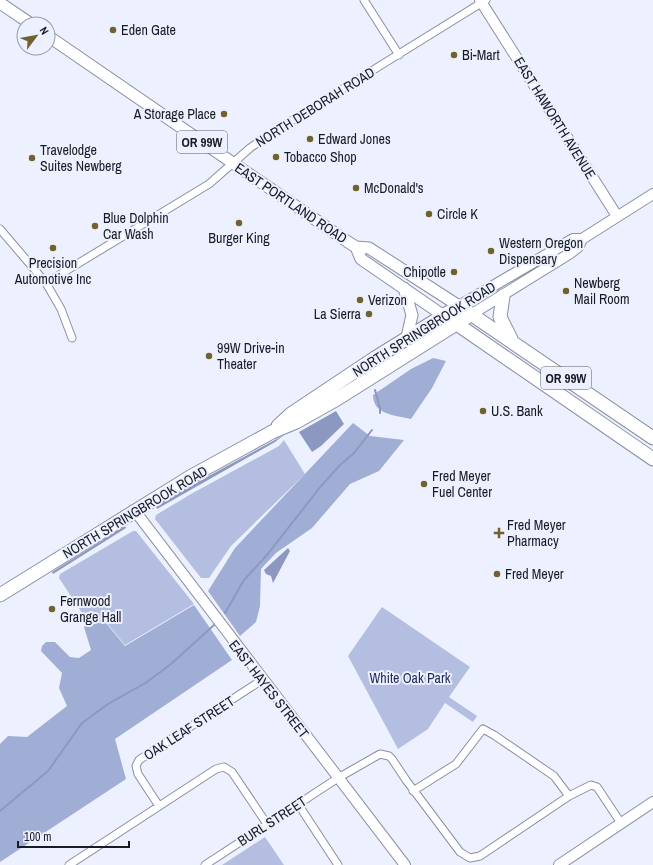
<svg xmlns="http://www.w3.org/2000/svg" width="653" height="865" font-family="'Archivo Narrow',sans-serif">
  <rect width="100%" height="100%" fill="#edf1ff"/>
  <path fill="#b3bee1" d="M284 440 305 474 231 546 209 578H201L155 519 156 515 191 494 279 446Z
    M133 531H136L194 604 125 645 106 622H88L59 578 60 574Z
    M382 607 470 667 449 697 477 716 473 722 445 703 428 729 398 749 348 656Z
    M265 837 284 865H222Z"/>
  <path fill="#a0add5" d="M433 358 446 361 432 388 411 419C395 415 373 415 373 395L411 369Z
    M353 423 370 436 404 440 379 471 350 484 312 528 276 553 261 569 260 606 256 622 240 636 208 591 235 548Z
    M194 605 232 660 115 739 126 779 0 862V744L8 736 27 737 67 706 59 688 62 673 41 651 42 646 46 642H55L70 657 79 658 91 650 84 627 88 623H106L125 646Z"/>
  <path fill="#8c98bf" d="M336 411 344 424 321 446 312 452 299 432Z
    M284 435 275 442 157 509 156 507 183 490Z
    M125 526 126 528 53 574 52 572Z
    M288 548 290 551 273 583 271 576 266 574 264 570Z"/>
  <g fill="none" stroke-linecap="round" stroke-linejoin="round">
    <path stroke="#8c98bf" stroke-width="2" d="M375 390 380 408V413
      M225 613 244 580 267 555 321 486 340 465 354 453 372 430
      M0 811 48 771 82 723 108 704 147 682 171 664 214 625"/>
    <defs>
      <path id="street" d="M364 0 399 55
        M0 229 46 283 61 309 72 338
        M46 283 209 184 250 148 270 134 486 0
        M413 791 456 764 483 729 494 735 554 776 569 796
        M298 804 338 865
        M159 806 138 774 136 766 139 760 262 680
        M69 865 216 769 224 767 232 772 267 824
        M205 865 338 778 380 754 389 756 392 759 406 780 460 852 470 858 480 856 569 796 591 785 597 787 621 823"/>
      <path id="secondary" d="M480 0 617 216
        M459 306 573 239H582
        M472 314 569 254 578 247 582 239 653 194
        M135 511 405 865
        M559 865 653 802"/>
      <path id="primary" d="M0 3 31 24
        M48 36 348 242 356 247 369 248 459 306
        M356 247 361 259 444 316
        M404 288 412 315 407 337"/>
      <path id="highway" d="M503 296 500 317 511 339
        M451 320 653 459
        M278 426 291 414 375 358 459 306 653 438
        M0 595 190 477 272 432 296 422 337 399 472 314"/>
    </defs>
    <use href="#street" stroke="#898fa3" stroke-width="9"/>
    <use href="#secondary" stroke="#898fa3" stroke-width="12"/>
    <use href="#primary" stroke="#898fa3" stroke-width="13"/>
    <use href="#highway" stroke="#898fa3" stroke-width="15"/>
    <use href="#street" stroke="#fff" stroke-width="7"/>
    <use href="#secondary" stroke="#fff" stroke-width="10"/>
    <use href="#primary" stroke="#fff" stroke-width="11"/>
    <use href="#highway" stroke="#fff" stroke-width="13"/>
  </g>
  <g fill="#71612f" stroke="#edf1ff" stroke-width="1.5">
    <circle cx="113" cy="30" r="4"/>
    <circle cx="454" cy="55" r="4"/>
    <circle cx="224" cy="114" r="4"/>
    <circle cx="310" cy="139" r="4"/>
    <circle cx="276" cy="157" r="4"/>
    <circle cx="32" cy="158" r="4"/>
    <circle cx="356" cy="188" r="4"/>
    <circle cx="429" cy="214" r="4"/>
    <circle cx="239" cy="223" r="4"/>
    <circle cx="95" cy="226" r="4"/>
    <circle cx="53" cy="248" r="4"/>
    <circle cx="491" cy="251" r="4"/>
    <circle cx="454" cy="272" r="4"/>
    <circle cx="566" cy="291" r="4"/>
    <circle cx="360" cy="300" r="4"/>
    <circle cx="369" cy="314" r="4"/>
    <circle cx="209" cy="356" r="4"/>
    <circle cx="483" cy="411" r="4"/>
    <circle cx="424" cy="484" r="4"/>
    <path d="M497 527h4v4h4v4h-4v4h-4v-4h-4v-4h4z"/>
    <circle cx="497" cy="574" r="4"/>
    <circle cx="52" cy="609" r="4"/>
  </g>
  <g text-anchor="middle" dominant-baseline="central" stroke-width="4" stroke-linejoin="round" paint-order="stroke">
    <g fill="#edf1ff" stroke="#585b64" stroke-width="1">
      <rect x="177" y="131" width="50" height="22" rx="3"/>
      <rect x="541" y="367" width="50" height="22" rx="3"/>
    </g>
    <g font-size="13" font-weight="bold" fill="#181b22">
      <text x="202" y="142">OR 99W</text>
      <text x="566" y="378">OR 99W</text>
    </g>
    <g font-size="14" fill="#181b22" stroke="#edf1ff" text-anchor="start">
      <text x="121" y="30">Eden Gate</text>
      <text x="462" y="55">Bi-Mart</text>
      <text x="216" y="114" text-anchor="end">A Storage Place</text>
      <text x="318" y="139">Edward Jones</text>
      <text x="40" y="150">Travelodge<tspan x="40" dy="16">Suites Newberg</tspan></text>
      <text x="284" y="157">Tobacco Shop</text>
      <text x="364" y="188">McDonald's</text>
      <text x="437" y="214">Circle K</text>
      <text x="103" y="218">Blue Dolphin<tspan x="103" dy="16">Car Wash</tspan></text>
      <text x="239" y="238" text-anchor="middle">Burger King</text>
      <text x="499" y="243">Western Oregon<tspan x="499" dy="16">Dispensary</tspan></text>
      <text x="53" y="263" text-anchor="middle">Precision<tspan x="53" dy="16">Automotive Inc</tspan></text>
      <text x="446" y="272" text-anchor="end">Chipotle</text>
      <text x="574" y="283">Newberg<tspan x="574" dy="16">Mail Room</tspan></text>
      <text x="368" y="300">Verizon</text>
      <text x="361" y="314" text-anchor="end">La Sierra</text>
      <text x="217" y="348">99W Drive-in<tspan x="217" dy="16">Theater</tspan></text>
      <text x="491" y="411">U.S. Bank</text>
      <text x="432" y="476">Fred Meyer<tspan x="432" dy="16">Fuel Center</tspan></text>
      <text x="507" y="525">Fred Meyer<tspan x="507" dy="16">Pharmacy</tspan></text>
      <text x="505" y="574">Fred Meyer</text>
      <text x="60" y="601">Fernwood<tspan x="60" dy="16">Grange Hall</tspan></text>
    </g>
    <g font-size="14" fill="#181b22" stroke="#edf1ff">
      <text transform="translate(315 107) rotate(-32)">NORTH DEBORAH ROAD</text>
      <text transform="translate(555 118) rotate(58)">EAST HAWORTH AVENUE</text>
      <text transform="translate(291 203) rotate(34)">EAST PORTLAND ROAD</text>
      <text transform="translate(424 329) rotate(-32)">NORTH SPRINGBROOK ROAD</text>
      <text transform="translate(135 512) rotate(-31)">NORTH SPRINGBROOK ROAD</text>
      <text transform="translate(269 689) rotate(52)">EAST HAYES STREET</text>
      <text transform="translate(189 728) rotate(-33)">OAK LEAF STREET</text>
      <text transform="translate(272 821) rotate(-33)">BURL STREET</text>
    </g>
    <g font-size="14" fill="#1f295b" stroke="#edf1ff">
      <text x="410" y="678">White Oak Park</text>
    </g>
  </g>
  <g transform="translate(36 36) rotate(58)"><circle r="19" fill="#edf1ff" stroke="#989ba7"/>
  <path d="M0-3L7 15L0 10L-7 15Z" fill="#71612f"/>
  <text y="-6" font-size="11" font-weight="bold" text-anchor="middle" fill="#181b22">N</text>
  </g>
  <path d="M18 841v6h111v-6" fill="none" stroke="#181b22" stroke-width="2"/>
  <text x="24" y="841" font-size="12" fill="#181b22" stroke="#edf1ff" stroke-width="3" paint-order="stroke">100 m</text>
</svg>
